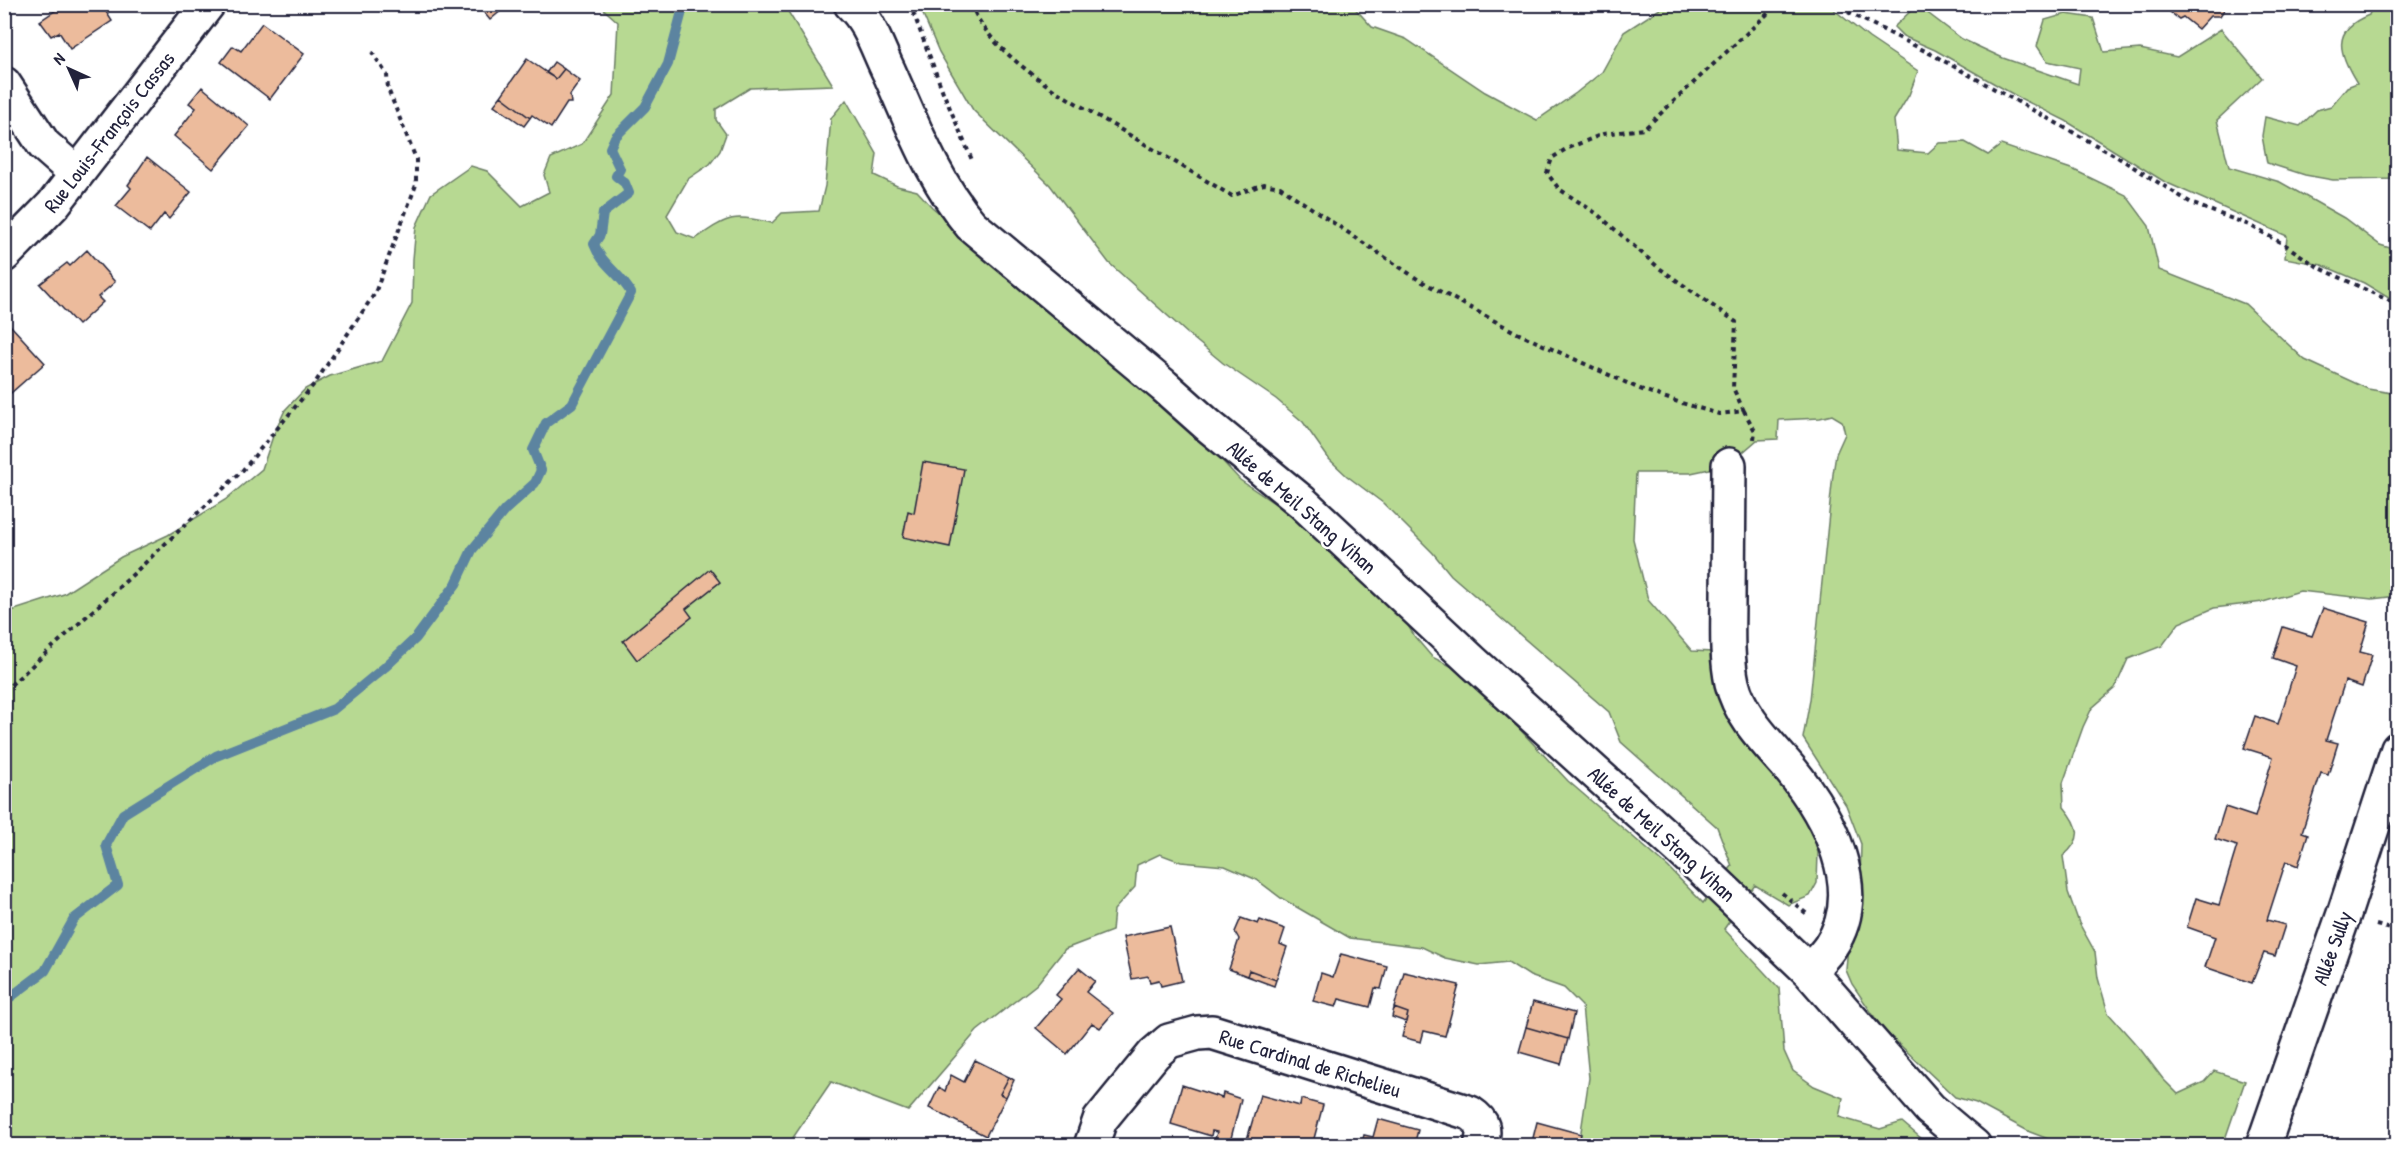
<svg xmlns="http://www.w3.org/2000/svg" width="2402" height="1150" font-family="'Patrick Hand',sans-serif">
  <rect width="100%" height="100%" fill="#fff"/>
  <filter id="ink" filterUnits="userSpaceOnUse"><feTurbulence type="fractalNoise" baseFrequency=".0167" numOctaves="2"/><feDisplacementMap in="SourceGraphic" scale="12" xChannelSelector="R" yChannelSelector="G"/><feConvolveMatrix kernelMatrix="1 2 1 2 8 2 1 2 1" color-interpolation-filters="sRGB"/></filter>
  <g filter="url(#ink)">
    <path fill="#b7d992" stroke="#6c7e66" stroke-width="1.5" d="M2373 4 2397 5V179L2333 180 2305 175 2267 163 2262 136 2265 117 2300 126 2317 110 2331 106 2347 87 2357 83C2339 54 2330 30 2369 15Z
      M599 5H784L833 85 750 88 716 109V120L726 134 720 151 710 164 688 179 667 215 677 232 695 239C728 217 732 213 772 223L782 213 819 211 825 186 831 118 846 100 877 154 874 175 897 186 917 191 932 207 1048 304 1114 368 1152 385 1240 480 1280 507 1393 601 1415 637 1432 657 1469 675 1568 781 1668 867 1703 903 1732 866 1717 827 1621 742 1609 712 1451 575 1433 553 1383 503 1347 476 1329 459 1303 422 1276 399 1223 363 1188 334 1109 263 1050 185 973 110 939 52 919 5H1352L1372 27 1406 39 1485 92 1537 120 1576 93 1602 72 1624 32 1666 5H1828L1869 38 1918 71 1909 95 1894 120 1897 150 1928 153 1939 143 1965 142 1988 155 2001 145 2074 170 2126 195 2149 226 2159 270 2245 304 2305 360 2368 389 2397 394V596L2372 599 2300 591 2263 602 2214 608 2179 623 2162 646 2128 659 2115 688 2092 708 2083 727 2063 783 2064 807C2080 826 2084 839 2063 856L2068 892 2079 923 2095 952 2098 978 2108 1013 2141 1050 2163 1079 2178 1094 2204 1082 2214 1071 2245 1081 2223 1145H2064L2030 1132 1976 1103 1955 1097 1882 1028 1852 984 1846 970 1849 932 1860 885 1861 844 1846 805 1803 738 1810 700 1833 474 1836 454 1845 434 1842 421 1832 415 1820 418 1779 420 1778 439 1757 440 1728 465 1691 473H1636L1633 539 1648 600 1692 651 1713 652 1809 817 1818 853 1817 883 1810 896 1788 905 1755 885 1724 929 1779 988 1784 1051 1793 1071 1814 1086 1843 1098 1839 1117 1880 1129 1902 1122 1929 1145H1579L1589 1078 1582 1006 1564 988 1530 976 1508 962 1479 965 1445 958 1422 947 1350 938 1281 898 1257 880 1225 866 1181 862 1160 854 1137 865 1135 887 1114 910 1112 931 1065 949 1037 984 977 1031 908 1111 831 1082 788 1145 5 1146V613L64 594 121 557 168 535 225 500 262 469 273 436 285 410 305 389 330 376 382 361 412 303 413 259 416 227 431 194 471 166 487 171 522 206 549 192 544 175 551 158 582 144 614 95 618 22Z
      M1917 5 1962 39 2003 58 2078 84 2080 68 2047 61 2037 46 2045 20 2066 14 2093 18 2104 52 2140 49 2177 57 2221 29 2262 78 2217 120 2229 167 2280 182 2344 218 2380 245 2397 250V303L2364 283 2322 265 2285 258 2287 236 2165 182 2066 121 2018 97 1935 50 1903 36 1894 27Z"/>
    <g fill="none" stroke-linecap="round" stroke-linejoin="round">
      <path stroke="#5c84a0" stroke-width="10" d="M4 1002 45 971 74 919 118 885 106 845 123 814 216 756 334 709 385 667 416 638 456 584 472 550 505 510 535 483 541 470 533 450 546 423 572 404 631 293C621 274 601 264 594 244L600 235 603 213 629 193 625 183 616 176 620 169 610 148 615 137 645 107 668 64 684 4"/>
    </g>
    <path fill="#ecbb9c" stroke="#22223b" stroke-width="1.5" d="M65 4H101L112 21 70 49 59 32 51 36 40 21Z
      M477 4H509L490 20Z
      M2160 4H2222L2224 10 2220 16H2210L2198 29 2183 17 2179 19Z
      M262 23 304 54 270 99 221 62 233 46 241 51Z
      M527 59 556 79 564 69 580 81 570 95 571 103H567L551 128 532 115 530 118 501 96Z
      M554 62 564 69 556 79 546 73Z
      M202 87 249 126 213 169 174 136 196 108 189 103Z
      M501 96 530 118 524 126 494 105Z
      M147 157 191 192 169 219 164 214 150 232 116 206 131 188 128 185Z
      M87 250 115 282 98 297 103 302 78 325 40 284 67 263 70 266Z
      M10 325 45 363 4 399V329Z
      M923 462 964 469 950 547 903 537 908 511 914 513Z
      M710 569 720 582 686 609 692 617 637 660 623 641Z
      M2323 608 2369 622 2360 652 2372 655 2362 687 2345 681 2326 740 2338 743 2328 775 2321 773 2302 832 2308 834 2298 866 2286 861 2267 920 2285 925 2275 956 2264 953 2252 983 2205 967 2215 937 2187 927 2196 898 2219 905 2237 846 2215 839 2225 807 2255 817 2273 757 2244 748 2255 716 2278 724 2296 666 2273 658 2283 627 2312 636Z
      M1241 918 1258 924 1260 920 1285 929 1280 944 1287 947 1276 980 1249 970 1247 976 1229 969 1239 939 1235 932Z
      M1170 927 1182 981 1161 986 1159 980 1150 982 1148 976 1132 979 1123 937Z
      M1341 954 1387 966 1381 989 1375 988 1370 1007 1339 999 1336 1007 1313 1001 1321 973 1333 977Z
      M1079 968 1095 981 1086 992 1113 1013 1100 1028 1092 1023 1067 1054 1036 1028 1061 999 1056 995Z
      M1249 970 1276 980 1274 986 1247 976Z
      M1404 972 1459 985 1445 1036 1424 1031 1421 1042 1402 1037 1408 1013 1394 1008Z
      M1533 1002 1574 1013 1568 1039 1526 1027Z
      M1394 1008 1408 1013 1406 1022 1392 1017Z
      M1526 1027 1568 1039 1561 1064 1519 1052Z
      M975 1060 1009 1077 1000 1094 1006 1097 986 1136 929 1108 939 1087 945 1091 951 1075 964 1082Z
      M1009 1077 1014 1080 1006 1097 1000 1094Z
      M1182 1085 1222 1098 1223 1093 1241 1099 1229 1146 1214 1143 1217 1132 1212 1131 1211 1136 1171 1124Z
      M1260 1095 1300 1106 1301 1099 1323 1105 1312 1146H1284L1268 1141 1267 1146 1246 1143Z
      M1378 1119 1418 1130 1414 1146H1361L1364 1135 1373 1137Z
      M1537 1122 1581 1134 1578 1146H1536L1537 1143 1532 1142Z"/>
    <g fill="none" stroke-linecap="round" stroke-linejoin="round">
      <defs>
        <path id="street" d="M851 4C870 22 878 50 889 72 913 125 933 180 971 225L1164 386 1209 426 1302 502 1473 662 1703 870 1809 971 1930 1109 1974 1146
          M4 84 44 145 76 173
          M4 255 53 205 208 4
          M1729 465C1729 509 1728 553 1728 597 1728 625 1726 655 1732 683 1740 717 1768 743 1790 769 1827 814 1869 890 1830 947 1824 956 1816 963 1809 971
          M1091 1146 1100 1120 1154 1054 1169 1041 1198 1033 1212 1032 1470 1113C1484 1122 1485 1130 1481 1146
          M2263 1146 2345 911 2398 749"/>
      </defs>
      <use href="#street" stroke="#22223b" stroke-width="38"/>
      <path stroke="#22223b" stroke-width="4" stroke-dasharray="4.5 4.5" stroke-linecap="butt" d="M910 4 943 92 972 160
        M971 4C986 42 1022 67 1054 90L1232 196 1264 184 1280 187 1419 280 1517 333 1640 389 1678 402 1719 414 1744 411 1755 431 1754 439
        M1832 4 1935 56 2114 155 2193 204 2249 225 2287 246 2318 267 2398 305
        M1744 411 1733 388 1736 322 1659 268 1596 213 1559 189 1547 173 1552 158 1566 149 1603 134 1644 129 1778 4
        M4 691 128 579 242 471 315 383 375 293 416 185V159L388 89 387 75 372 52
        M1782 893 1808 915
        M2376 925 2398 931"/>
      <use href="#street" stroke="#fff" stroke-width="33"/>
    </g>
  </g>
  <g text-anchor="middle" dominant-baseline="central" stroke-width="5" stroke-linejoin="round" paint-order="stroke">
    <g font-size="21" fill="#22223b" stroke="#fff">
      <text transform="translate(109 132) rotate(-52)">Rue Louis-François Cassas</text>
      <text transform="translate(1302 507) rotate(41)">Allée de Meil Stang Vihan</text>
      <text transform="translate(1662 834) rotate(42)">Allée de Meil Stang Vihan</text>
      <text transform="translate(2332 948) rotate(-70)">Allée Sully</text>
      <text transform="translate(1310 1063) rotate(17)">Rue Cardinal de Richelieu</text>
    </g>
  </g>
  <rect width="2402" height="1150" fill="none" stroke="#fff" stroke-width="24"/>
  <rect x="12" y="12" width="2378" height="1126" fill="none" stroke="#22223b" stroke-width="2" filter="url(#ink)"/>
  <g transform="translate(69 69) rotate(315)" stroke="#ffffff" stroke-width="4.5" paint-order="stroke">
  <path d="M0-4.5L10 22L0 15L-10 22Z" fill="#22223b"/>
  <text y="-9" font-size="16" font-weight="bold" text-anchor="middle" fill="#22223b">N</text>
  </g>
</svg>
